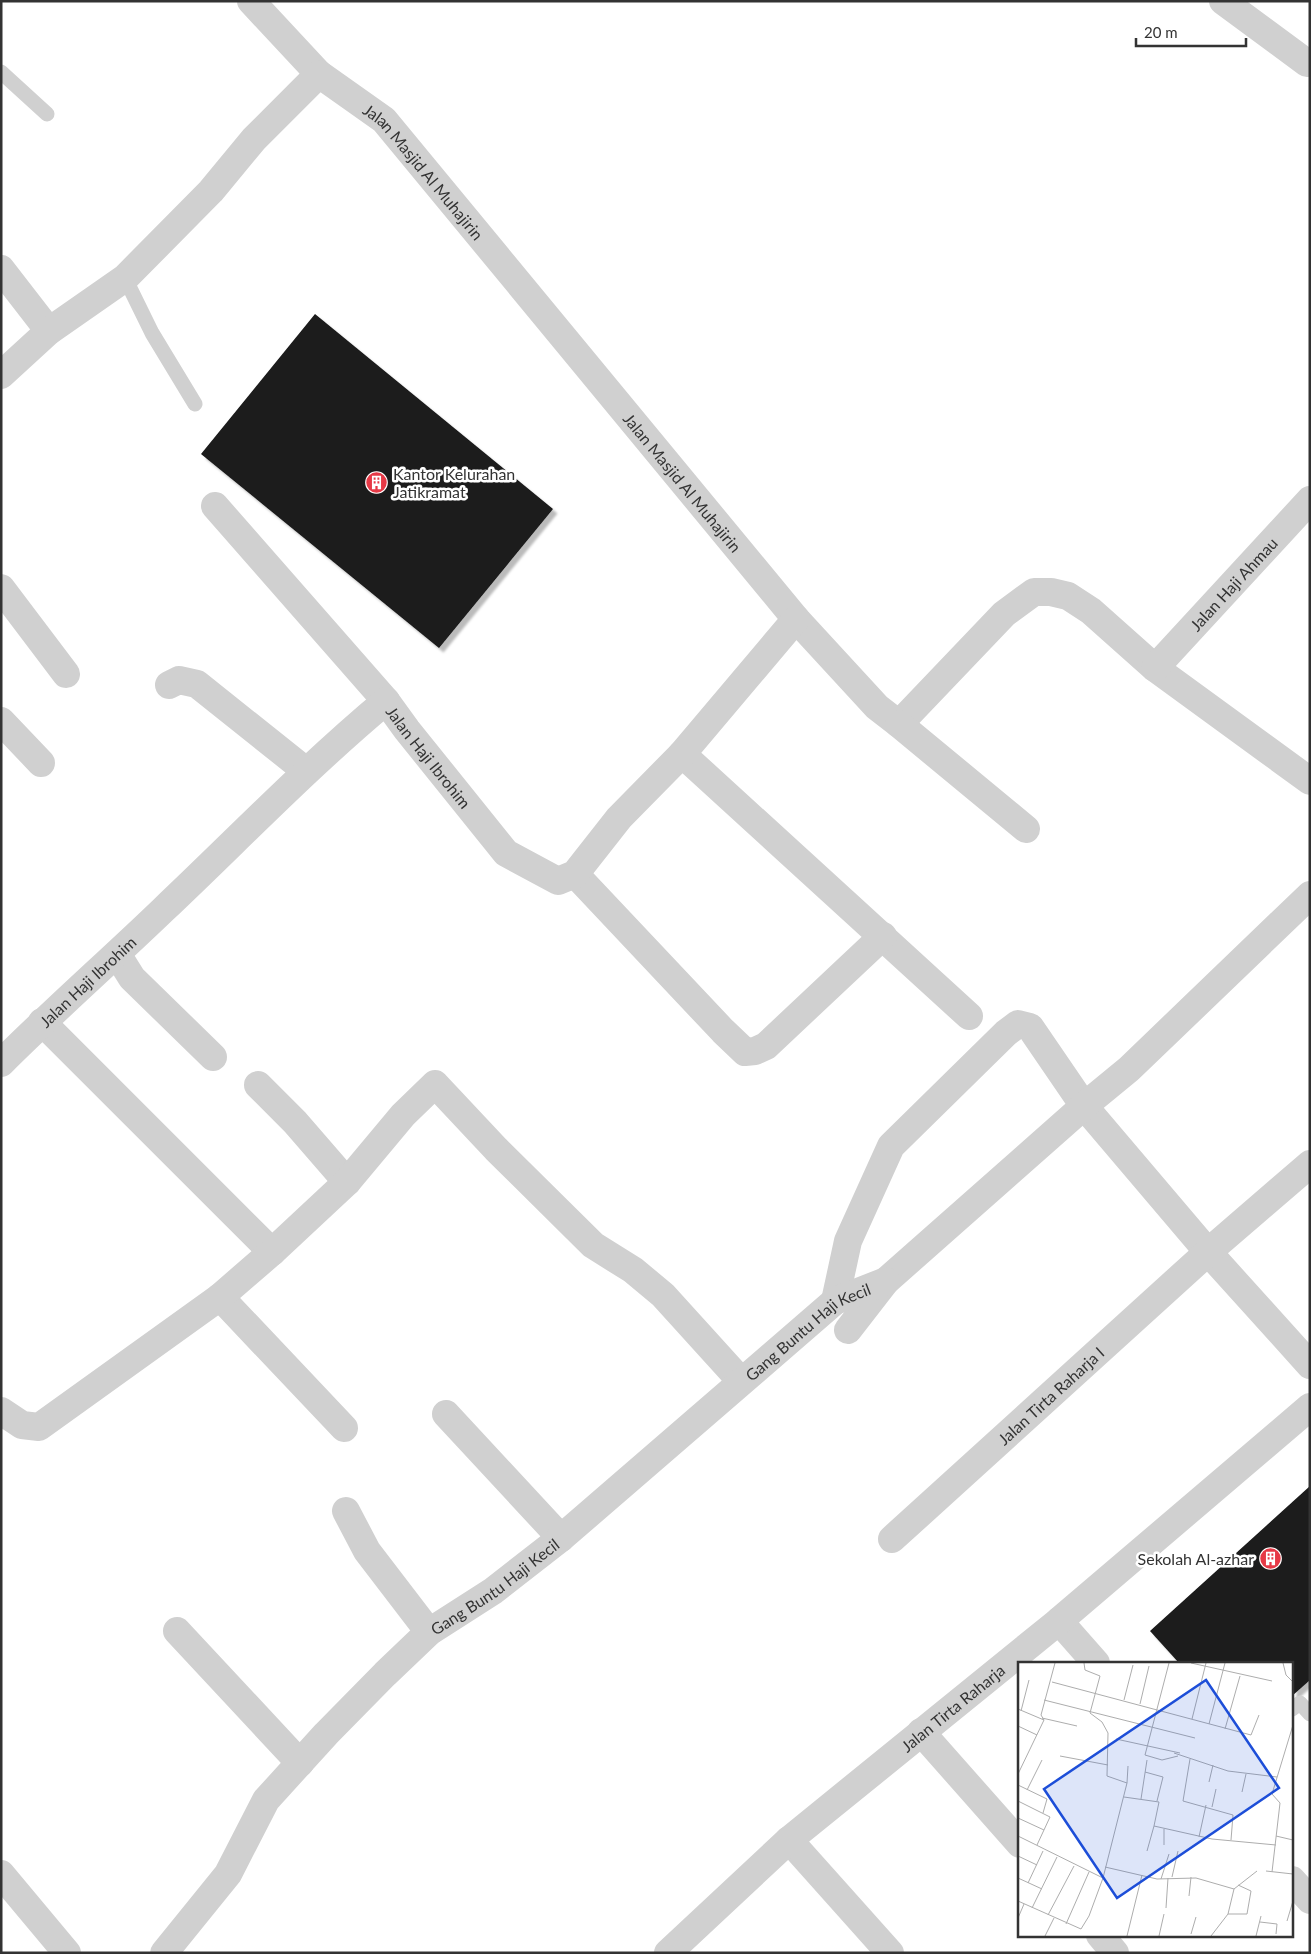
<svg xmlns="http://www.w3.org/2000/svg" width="1311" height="1954" font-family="Lato,sans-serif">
  <defs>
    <filter id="shadow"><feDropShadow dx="4.5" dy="4.5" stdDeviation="1" flood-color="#0004"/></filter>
  </defs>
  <rect width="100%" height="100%" fill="#fff"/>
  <path fill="#1a1a1a" filter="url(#shadow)" d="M315 314 553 509 439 648 201 454Z
    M1310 1486V1680L1292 1696V1663H1179L1150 1631Z"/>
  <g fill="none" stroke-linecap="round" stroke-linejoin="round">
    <path stroke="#d0d0d0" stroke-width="15" d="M1 72 47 114
      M125 278 152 333 195 404
      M1292 1709 1300 1703 1310 1714"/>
    <g stroke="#d0d0d0" stroke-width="28">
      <path id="s1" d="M251 1 319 74 384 120 796 619 877 707 899 724 1004 614 1034 592H1051L1068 596 1091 611 1155 668 1310 781"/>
      <path d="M1223 1 1307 63"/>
      <path d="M1 269 49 331"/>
      <path d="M1 375 49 331 125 278 211 191 254 139 319 74"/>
      <path d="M215 506 386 701"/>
      <path d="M1 588 66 674"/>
      <path id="s2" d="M1155 668 1310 500"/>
      <path d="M169 685 179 680 197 684 306 771"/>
      <path d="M1 721 41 763"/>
      <path d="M899 724 1026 829"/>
      <path d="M682 754 969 1016"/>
      <path d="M575 874 723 1031 745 1052 755 1051 766 1046 883 936"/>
      <path d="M117 954 132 978 213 1057"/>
      <path d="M42 1022 272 1252"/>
      <path id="s3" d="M1 1063C54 1010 110 961 164 909 238 839 308 766 386 701L407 730 506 853 558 881 575 874 619 818 682 754 796 619"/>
      <path d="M258 1085 295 1122 347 1182"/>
      <path d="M220 1297 344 1428"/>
      <path d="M835 1301 848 1241 891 1146 1006 1033 1018 1024 1030 1027 1084 1106 1208 1252 1310 1365"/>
      <path d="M848 1330 886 1281 1084 1106 1129 1069 1310 895"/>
      <path d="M1 1411 22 1425 39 1427 220 1297 272 1252 347 1182 403 1115 435 1084 496 1149 593 1245 633 1270 663 1295 741 1381"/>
      <path d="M446 1414 561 1538"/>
      <path d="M346 1511 367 1551 429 1632"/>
      <path id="s4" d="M892 1539 1208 1252 1310 1164"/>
      <path d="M1059 1621 1096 1663"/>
      <path d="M177 1631 300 1763"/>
      <path d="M921 1732 1020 1844"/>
      <path d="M789 1840 890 1953"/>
      <path d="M1 1874 67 1953"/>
      <path d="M1292 1880 1310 1900"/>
      <path d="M1100 1935 1115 1953"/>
      <path id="s5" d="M164 1953 228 1874 266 1800 326 1734 385 1674 429 1632 493 1591 561 1538 835 1301 886 1281"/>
      <path id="s6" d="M668 1953 789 1840 1059 1621 1310 1407"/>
    </g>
  </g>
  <defs>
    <symbol id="building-disc" viewBox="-11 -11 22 22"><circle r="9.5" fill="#e63946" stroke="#fff"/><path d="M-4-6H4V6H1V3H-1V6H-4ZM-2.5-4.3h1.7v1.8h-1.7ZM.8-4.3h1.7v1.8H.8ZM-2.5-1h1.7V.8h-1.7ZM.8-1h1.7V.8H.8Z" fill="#fff"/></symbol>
  </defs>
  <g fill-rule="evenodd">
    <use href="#building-disc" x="364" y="470" width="25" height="25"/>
    <use href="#building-disc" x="1258" y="1546" width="25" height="25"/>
  </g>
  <g text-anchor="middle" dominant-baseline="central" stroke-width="5" stroke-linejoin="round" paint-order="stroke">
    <g font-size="16" fill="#333" stroke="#fff">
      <text stroke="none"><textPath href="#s1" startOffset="244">Jalan Masjid Al Muhajirin</textPath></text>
      <text stroke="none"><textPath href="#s1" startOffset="649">Jalan Masjid Al Muhajirin</textPath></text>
      <text stroke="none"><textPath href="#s2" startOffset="115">Jalan Haji Ahmau</textPath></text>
      <text stroke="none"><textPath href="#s3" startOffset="599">Jalan Haji Ibrohim</textPath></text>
      <text stroke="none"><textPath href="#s3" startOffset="119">Jalan Haji Ibrohim</textPath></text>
      <text stroke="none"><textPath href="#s5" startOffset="904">Gang Buntu Haji Kecil</textPath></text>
      <text stroke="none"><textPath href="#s4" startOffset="214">Jalan Tirta Raharja I</textPath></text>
      <text stroke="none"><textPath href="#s5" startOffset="499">Gang Buntu Haji Kecil</textPath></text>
      <text stroke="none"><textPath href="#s6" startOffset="376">Jalan Tirta Raharja</textPath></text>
    </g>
    <g font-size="16" fill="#333" stroke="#fff" text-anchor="start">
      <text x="393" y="473">Kantor Kelurahan<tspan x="393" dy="18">Jatikramat</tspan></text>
      <text x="1254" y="1558" text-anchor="end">Sekolah Al-azhar</text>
    </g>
  </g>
  <g transform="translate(1018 1662)">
    <rect width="275" height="275" fill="#fff"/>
    <path fill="none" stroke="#adadad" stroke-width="1" d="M151 1 127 93 144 98 160 94M173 1 254 19M265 1 268 13 275 20M34 20 233 73 241 53M26 38 177 76M106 38 115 3M122 42 131 4M0 47 26 58M3 49 11 18M24 56 59 64M174 57 188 1M191 62 207 1M0 64 19 73M207 67 222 14M98 77 162 91M156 91 210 109 259 115M42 94 90 103M172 97 165 139 215 153 213 178M127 110 145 115 139 139M0 112 26 58 23 53 37 1M191 120 195 103M109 121 110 104M0 123 29 137 25 151M9 128 24 98M224 130 228 112M106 135 141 140 136 164 194 177 258 183M123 137 129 98M0 139 32 155 19 183M194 145 198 127M0 156 26 168M146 167V183M0 174 85 216M258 174 275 178M181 175 188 143M129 189 136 164M0 194 19 203M87 205 139 217 178 216 216 227 239 209M248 209 275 212M254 210 262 141 254 132 275 63M154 215 160 189M0 216 24 227M143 217 151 192M10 221 25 189M171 234 173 215M0 239 63 267 71 254 85 216 109 121 89 114 90 71 84 60 72 51 82 14 67 8 66 1M14 246 39 195M148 246 150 216M210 252H229L233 229 220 223M30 253 56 204M0 256 6 242M269 259 275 239M242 260 259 262 258 272M48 262 71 210M173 272 178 255M27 274 36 256M109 274 124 213M141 274 146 252M193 274 210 252 216 227M238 274 243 254"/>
    <path fill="#1d4ed8" fill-opacity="0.15" stroke="#1d4ed8" stroke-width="2.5" d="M188 18 261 126 99 236 26 127Z"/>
    <rect width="275" height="275" fill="none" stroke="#333" stroke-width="2.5"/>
  </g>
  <rect width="1311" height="1954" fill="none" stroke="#333333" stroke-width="5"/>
  <path d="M1136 38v8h110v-8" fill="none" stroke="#333333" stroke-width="2.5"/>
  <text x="1144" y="38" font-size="15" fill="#333333" stroke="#ffffff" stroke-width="4" paint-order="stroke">20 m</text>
</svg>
